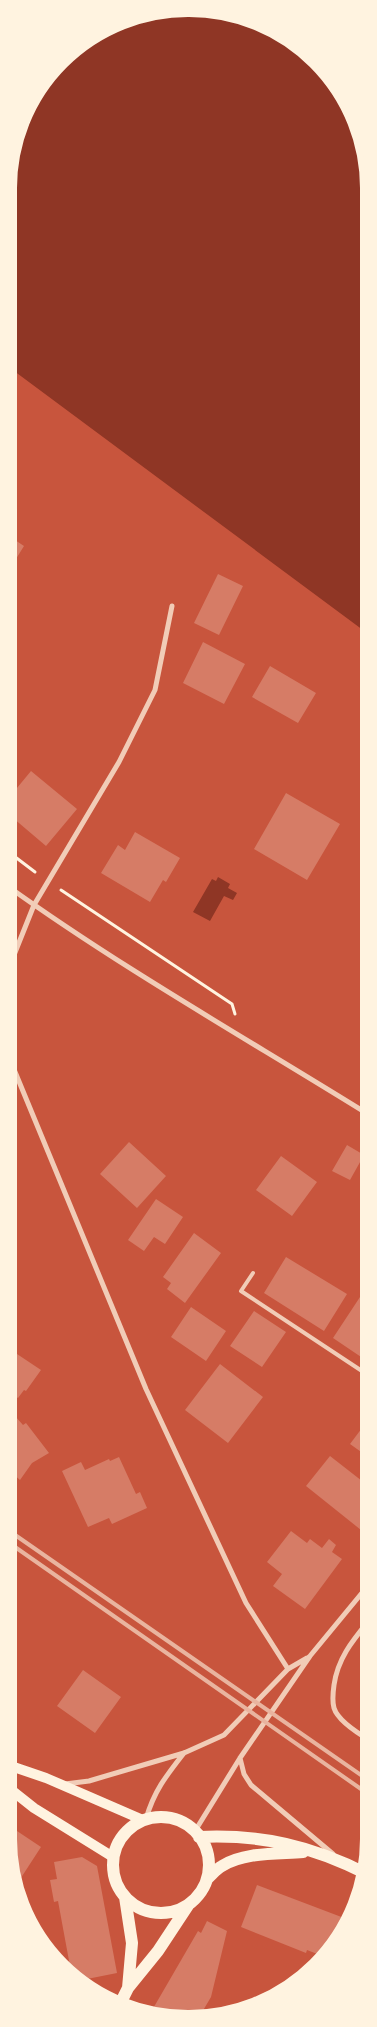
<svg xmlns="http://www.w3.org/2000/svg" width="377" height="2027" font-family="'Fira Sans',sans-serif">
  <rect width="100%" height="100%" fill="#c8553d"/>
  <path fill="#8f3625" d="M212 7 270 24 318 59 358 118 372 176 371 636 6 365 7 165 29 97 77 43 141 11Z
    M218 877 230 884 228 888 237 893 233 900 224 896 210 921 193 912 212 879 216 881Z"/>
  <path fill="#c8553d" d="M308 51 318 59 358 118 359 124 357 125 345 117 342 108 321 78Z"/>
  <path fill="#d67c66" d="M6 534 24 546 6 575Z
    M218 574 243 586 219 635 194 623Z
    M203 642 245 664 224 704 183 683Z
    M270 666 316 693 298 723 252 697Z
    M31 771 77 809 46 846 6 812V796L9 791 12 794Z
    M286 793 340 824 307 880 254 849Z
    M135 832 180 858 166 882 163 880 150 902 101 873 118 845 125 850Z
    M129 1142 166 1176 137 1208 100 1174Z
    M347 1145 364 1155 350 1180 332 1171Z
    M281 1156 317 1182 292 1216 256 1190Z
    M156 1199 183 1217 165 1244 154 1237 144 1251 128 1240Z
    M194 1233 221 1253 185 1303 167 1289 171 1283 163 1277Z
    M286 1257 347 1294 324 1331 264 1293Z
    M360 1297 371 1304V1354L367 1361 333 1338Z
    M191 1307 226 1331 206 1361 171 1337Z
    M254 1311 286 1332 262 1367 230 1346Z
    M5 1346 41 1370 26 1391 24 1390 18 1398 5 1390Z
    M220 1364 263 1397 228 1443 185 1410Z
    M7 1407 23 1425 26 1423 49 1453 32 1463 20 1480 5 1467V1448L10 1443 5 1439Z
    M371 1416V1459L350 1444Z
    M330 1456 371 1488V1518L361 1530 306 1486Z
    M119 1457 136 1494 140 1492 147 1508 112 1524 109 1518 88 1527 62 1471 81 1462 85 1470 109 1459 110 1461Z
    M291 1531 307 1543 310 1539 322 1548 329 1539 336 1545 332 1552 342 1559 305 1609 273 1586 282 1574 267 1562Z
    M83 1670 121 1697 95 1733 57 1706Z
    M8 1825 41 1847 15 1887 5 1838V1830Z
    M82 1857 97 1866 117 1973 77 1981 72 1977 58 1901 54 1902 50 1880 57 1879 54 1862Z
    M257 1885 352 1921 325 1957 307 1950 306 1953 241 1927Z
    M207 1921 227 1931 211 1997 198 2019 177 2022 164 2019 151 2012 198 1931 201 1933Z"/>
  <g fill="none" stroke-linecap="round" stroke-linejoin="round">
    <path stroke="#fff3e0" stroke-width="3" d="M6 850 35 872
      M61 890 232 1004 235 1014"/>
    <path stroke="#f1ccb7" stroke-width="4" d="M253 1273 241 1291 371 1377"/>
    <path stroke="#f1ccb7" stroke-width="5" d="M6 885C123 969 249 1040 371 1116
      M6 975 34 905 119 762 155 690 172 606
      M6 1043V1050L146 1389 246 1603 288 1669
      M371 1741C359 1734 338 1721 334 1708 332 1701 333 1692 334 1685 338 1657 354 1639 371 1618
      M240 1758 244 1774 251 1785 333 1854
      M65 1784 89 1781 184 1753 224 1735 288 1669 307 1658
      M146 1819C154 1791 166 1776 184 1753
      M195 1831 240 1758 310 1656 371 1582"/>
    <path stroke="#fff3e0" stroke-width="10" d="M5 1764 46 1778 143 1820
      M5 1785 34 1808 113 1857"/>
    <path stroke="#fff3e0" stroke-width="12" d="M113 1865a48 48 0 1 1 96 0a48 48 0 1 1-96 0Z
      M199 1837C261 1834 312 1846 367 1874
      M207 1879C212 1875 216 1869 222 1866 244 1852 278 1854 303 1852
      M125 1897 132 1943 128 1988
      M118 2008 128 1988 158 1951 189 1904"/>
    <path stroke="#e9b49f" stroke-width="4" d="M5 1528 371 1782
      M5 1540 371 1796"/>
  </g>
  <path d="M0 0H377V2027H0ZM188 14H189A174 174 0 0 1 363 188V1839A174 174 0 0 1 189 2013H188A174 174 0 0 1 14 1839V188A174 174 0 0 1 188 14Z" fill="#fff3e0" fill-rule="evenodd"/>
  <path fill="none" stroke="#fff3e0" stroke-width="6" d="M188 14H189A174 174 0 0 1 363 188V1839A174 174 0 0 1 189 2013H188A174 174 0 0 1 14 1839V188A174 174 0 0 1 188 14Z"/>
</svg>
